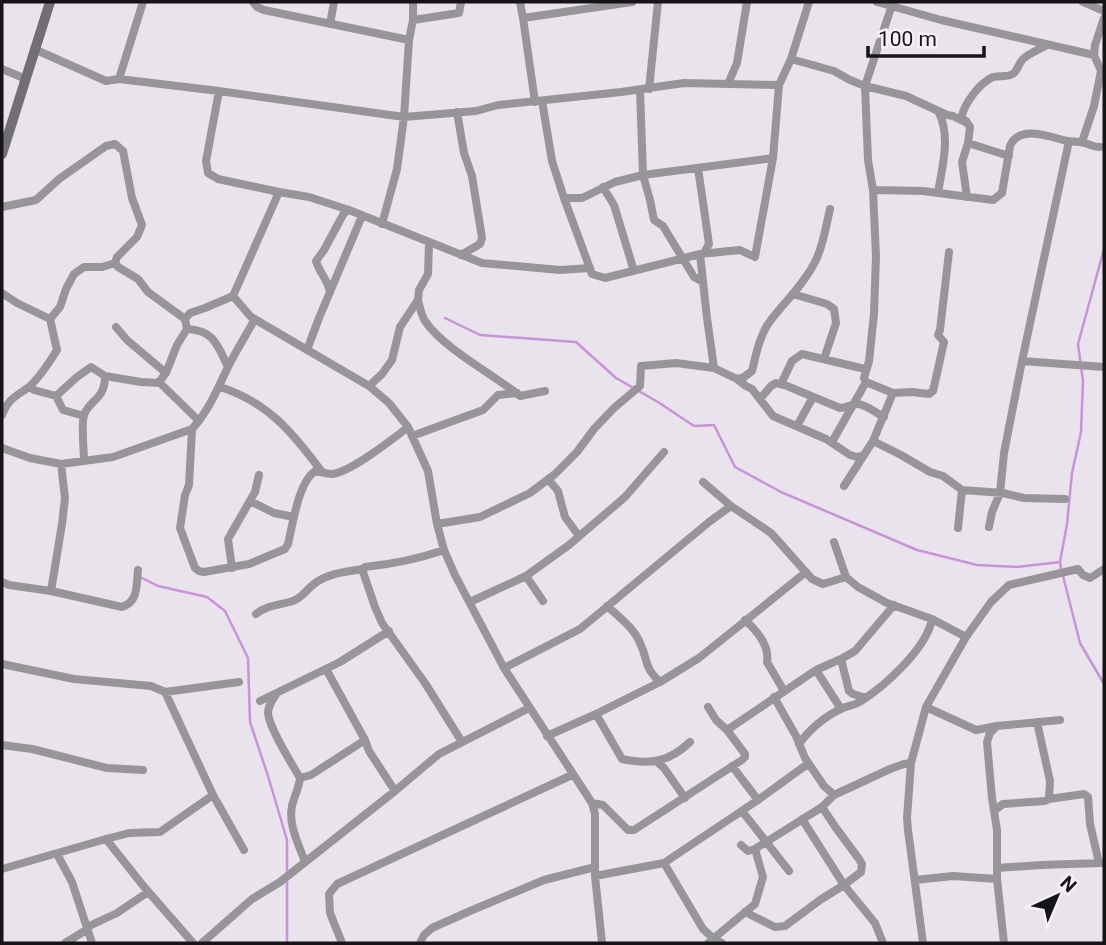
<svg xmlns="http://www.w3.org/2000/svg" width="1106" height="945" font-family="Roboto,sans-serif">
  <rect width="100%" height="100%" fill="#e9e3eb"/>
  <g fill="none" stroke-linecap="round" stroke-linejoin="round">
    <path stroke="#c893d8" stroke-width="2.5" d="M445 318 480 335 576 342 616 378 658 402 694 426 714 425 735 467 781 492 917 550 977 565 1017 567 1060 562
      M1061 569 1060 562 1067 524 1072 473 1081 432 1083 381 1078 344 1104 249
      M1063 576 1080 643 1104 684
      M142 578 158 586 207 597 225 611 248 658 250 722 268 776 287 840V873
      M287 880V943"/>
    <path stroke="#989598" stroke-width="8" d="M253 2 257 7 264 10 409 40
      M520 2 523 18 535 102
      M877 2 941 20 1094 55 1095 45 1104 18
      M1083 2 1104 11
      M523 18 632 2
      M413 20 459 13 461 2
      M330 24 334 2
      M34 49 106 81 119 79 219 91 404 117 476 111 498 105 621 92 684 83 779 85 791 59 809 2
      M791 59 834 71 850 80 865 86 906 96 947 115 953 116 965 122 966 121 970 127 968 143 962 162 967 197
      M2 69 26 79
      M119 79 143 2
      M728 84 737 63 747 2
      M649 89 658 2
      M640 90 643 175 650 200 654 220 663 226 694 277 703 282
      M219 91 206 161 208 173 218 179 279 192 233 296 251 317 369 386 389 403 408 427 428 471 437 524 444 550 455 575 504 668 592 803 595 814V876L602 943
      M542 101 552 161 564 198 592 274 605 278 700 254 740 250 755 257 773 158 779 85
      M457 112 464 153 472 176 482 238 480 244 461 255
      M961 120C963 105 979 83 993 77 1000 75 1009 78 1014 73 1018 69 1019 63 1023 59 1030 53 1040 49 1047 45
      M1082 142 1094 106 1101 71 1094 55
      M968 143 1009 156
      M698 168 709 244 704 253
      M603 187 614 205 634 271
      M873 190 923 191 993 200 1002 193 1010 146C1019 124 1050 137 1067 141 1072 142 1078 141 1084 143 1090 144 1093 147 1100 147
      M279 192 309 197 349 210 482 263 560 270 590 268
      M938 193C942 167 951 137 939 113
      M564 198H582L615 182 643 175 773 158
      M2 207 36 200 59 179 106 146 115 144 123 151 132 198 142 225 137 237 117 257 115 263 102 267H84L74 274 66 289 60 307 50 319
      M382 224 397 169 404 117 409 40 413 20V2
      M700 254 707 318 714 368
      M115 263 118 267 138 279 148 292 185 319 187 329 177 345 166 373 159 382
      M330 292C327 278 320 274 316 261L324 250 344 213 349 210
      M2 293 17 303 50 319 57 350C49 363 40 377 29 387 15 397 9 398 2 415
      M793 294 827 304 834 309 836 323 824 359
      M418 300C420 307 421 315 425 321 444 349 493 374 520 396L545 391
      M185 319 190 313 205 308 233 296
      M116 327 127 340 166 373
      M187 329C214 330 218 346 228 367
      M307 350 319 318 362 216
      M1022 361 1104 367
      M737 379 744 377 752 371C756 355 759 338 768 324 783 303 803 286 815 262 823 247 826 226 830 209
      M866 382 893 393 912 392 929 394 933 391 944 342 938 335 940 330 949 252
      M781 384 792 361 802 354 865 369 867 368
      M30 386 34 390 56 396 63 410 84 416
      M369 386 382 374 392 360 400 327 418 300 419 290 428 274 429 243
      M220 387C268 402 293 433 322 472
      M56 396 77 377 91 367 105 376 141 382 160 383 199 421
      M760 399 771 386 776 383 787 386 840 408C846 408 851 404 857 404 866 404 876 413 884 417
      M797 426 813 397
      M192 429 189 485 185 495 180 528 195 568 199 571 204 572 249 564 285 549 288 544C293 524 298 483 315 471 320 472 327 474 332 474 349 473 393 439 408 427
      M412 436 483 410 498 395 517 393
      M873 441 901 455 930 472 943 476 962 490 1003 493 1024 498 1065 499
      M832 442 866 382 864 378 869 361 874 314 876 256 873 190 868 160 865 86 893 2
      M2 448 30 458 61 464 113 457 192 429C209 410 217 390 228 367 236 351 246 335 255 319
      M84 461C84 450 81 424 84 415 90 399 105 400 105 376
      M548 479 558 491 565 517 579 536
      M703 482 731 506 771 533 812 579 823 584 846 577 858 587 887 603 932 619 966 637
      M844 486 873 441 893 393
      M250 501 274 513 294 517
      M437 524 480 517 530 493 555 474 577 452 594 429 614 408 640 386 641 366 676 363 714 368 737 379 746 386 752 389 773 416 826 439 850 455 857 457 862 456
      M989 527 992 512 1000 493 1004 453 1022 361 1069 141
      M958 528 962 490
      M834 542 846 577
      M232 568 228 539 255 492 259 475
      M362 569 375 607 382 623 425 683 462 742
      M526 576 543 601
      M2 582 9 585 51 591 122 607C139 601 136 586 138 570
      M51 591 62 524 65 498 61 464
      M470 602 526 576 569 545 625 497 664 452
      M607 606C619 617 634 628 640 643 649 662 643 666 660 682
      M256 614C267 605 280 605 293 601 303 597 306 590 314 584 328 573 346 572 362 569L365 567C393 564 418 559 444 550
      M745 620C756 630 770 646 767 662L784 691
      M841 659 849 691 853 694 866 698
      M2 664 74 679 151 686 165 692 239 682
      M504 668 580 629 709 522 731 506
      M326 669 365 740 369 751 395 791
      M816 670 841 709
      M165 692 213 795 244 850
      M277 693C273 699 268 705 268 713 269 728 292 764 300 778 299 788 294 797 292 806 288 825 299 845 305 862
      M774 697 796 736 805 758 824 786 834 795
      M260 701 340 662 389 631
      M926 707 976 730 997 726 1060 720
      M596 714 622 759C651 765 669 762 690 742
      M1037 722 1050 781 1049 799
      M997 726 990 733 987 742 992 798 997 830V879L1004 943
      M727 730 816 670 841 659 855 651 894 605
      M547 736 596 714 660 682 699 658 806 572
      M799 744C809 730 825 716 841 709 848 705 855 706 861 701 885 686 927 648 932 619
      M2 745 32 749 107 768 143 770
      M656 761 664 768 685 798
      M732 766 758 800
      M300 778 311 775 365 740
      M592 803 603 805 628 830H634L742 760 745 757V754L727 730 716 720 708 707
      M995 810 1003 804 1045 801 1049 799 1084 794 1088 797 1090 824 1099 863
      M742 811 789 871
      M802 819 844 885 875 923 883 943
      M106 839 145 888 193 943
      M741 845 748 851 755 849 822 807 834 795 890 769 904 764 911 763
      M57 854 72 882 92 943
      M664 863 703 929 714 939 722 943
      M997 868 1041 865 1102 863
      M2 869 106 839 129 833 160 832 213 795
      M595 876 664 863 758 800 802 768 809 764
      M915 880 953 876 997 879
      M745 912 775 927 785 926 820 900 844 885 861 872 862 864 859 859 836 828 822 807
      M87 927 117 913 148 892
      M65 943 88 929
      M202 943 252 899 280 882 395 791 439 754 529 708
      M342 943 330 913 329 894 337 884 572 775
      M420 943 424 935 432 928 470 911 544 880 595 867
      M708 943 755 904 763 877 755 849
      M923 943 908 830 907 818 911 763 926 707 966 637 991 602 1009 585 1078 569 1083 575 1090 578 1104 569"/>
    <path stroke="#726f74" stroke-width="10" d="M2 154 50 2"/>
  </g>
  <rect width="1106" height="945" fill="none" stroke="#161416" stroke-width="7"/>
  <g transform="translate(1057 896) rotate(44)" stroke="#f6f0f8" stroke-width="5" paint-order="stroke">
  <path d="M0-5L12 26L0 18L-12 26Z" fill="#161416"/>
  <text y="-10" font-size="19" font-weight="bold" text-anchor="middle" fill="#161416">N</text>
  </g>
  <path d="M868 46v10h116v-10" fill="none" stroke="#161416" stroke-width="3.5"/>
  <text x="878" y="46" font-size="21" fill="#161416" stroke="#f6f0f8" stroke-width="5" paint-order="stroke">100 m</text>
</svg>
